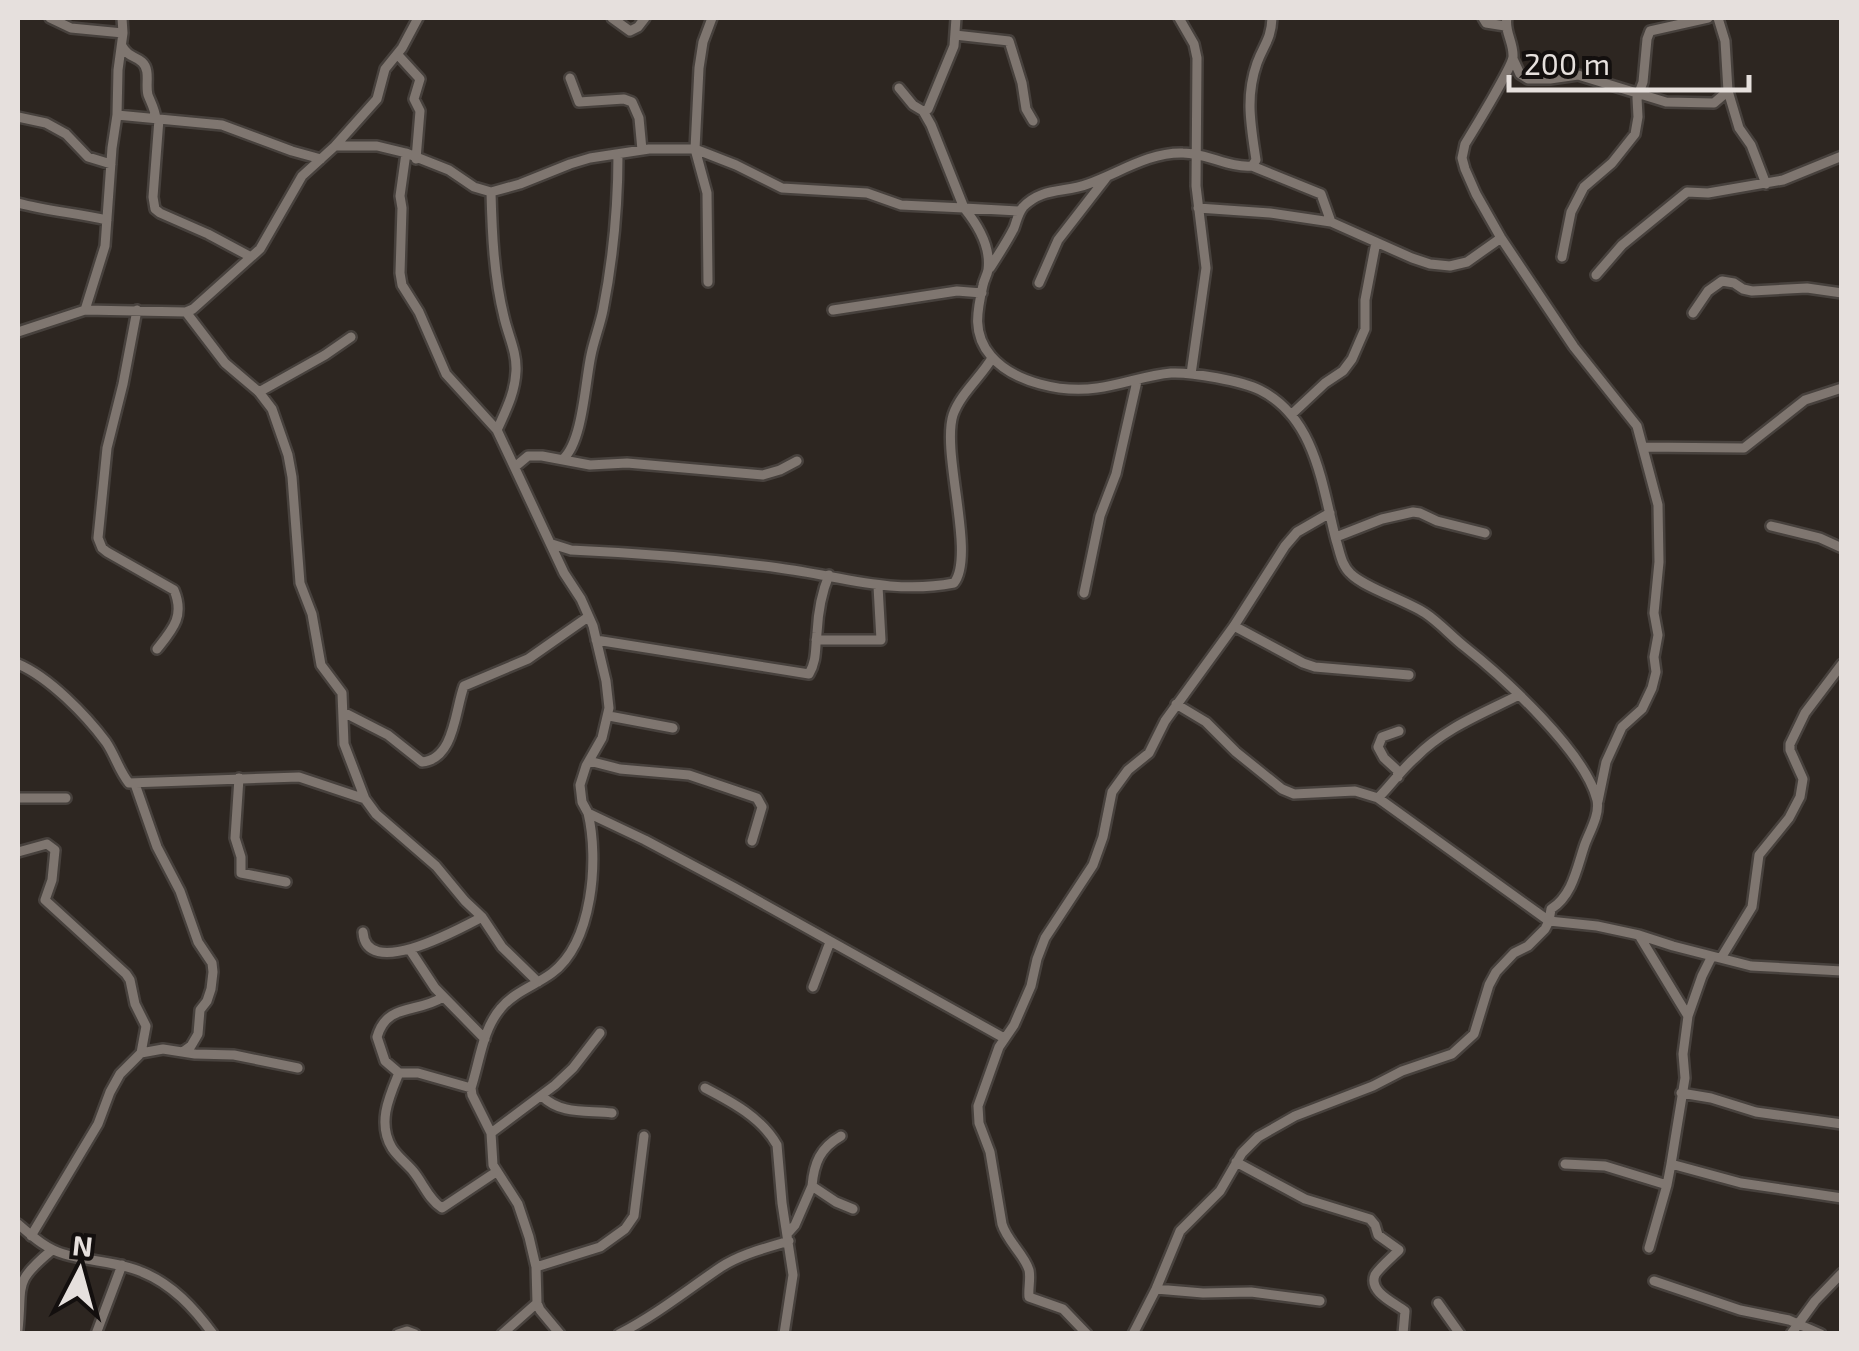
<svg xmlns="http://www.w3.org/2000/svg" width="1859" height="1351" font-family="'Exo 2',sans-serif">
  <rect width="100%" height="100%" fill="#2d2621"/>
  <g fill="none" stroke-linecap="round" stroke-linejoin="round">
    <defs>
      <path id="minor" d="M50 18 71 28 123 33
        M612 18 630 31 638 27 645 18
        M1179 18 1194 44 1197 58 1196 186 1206 268 1191 374
        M1483 18 1486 23 1505 26
        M1507 18C1504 31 1514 43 1513 57 1512 67 1473 131 1465 144L1462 158 1465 169 1476 194 1501 238 1574 347 1637 426 1658 505 1659 562 1654 613 1658 635 1654 657 1656 672 1652 688 1642 709 1622 727 1606 762 1598 801
        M1718 18 1725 41 1728 91 1739 128 1751 145 1766 184
        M955 35 1009 41 1022 83 1026 109 1033 121
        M122 46C129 58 134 55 142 62 151 70 145 85 148 95 151 103 155 109 156 119
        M398 55 420 79 414 99 420 111 416 159
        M1513 59 1520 74 1528 79H1550L1578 75 1666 102 1714 103 1728 91
        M570 78 579 102 624 99 632 102 639 118 642 150
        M899 88 913 105 923 111 928 109 954 46 956 18
        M923 111 931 125 964 208 1019 211
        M117 115 222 125 292 151 321 159
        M18 117 46 123 66 134 88 157 111 164
        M159 119 153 197 155 209 160 213 208 234 251 257
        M335 146 377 99 385 69 402 48 418 18
        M406 153 400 196 402 208 400 273 402 285 419 312 446 374 497 430 564 573 581 599 593 626 606 681 609 708 602 738 586 766 580 785 582 802 588 813 645 840 735 888 1004 1038
        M1252 166 1321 194 1331 222
        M491 192C492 233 494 277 504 317 508 335 517 352 516 371 515 393 506 410 497 430
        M18 203C47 211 77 213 107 220
        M1198 208 1270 213 1331 222 1412 258 1430 264 1450 266 1467 262 1501 238
        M1562 257 1571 212 1584 187 1612 163 1635 134 1638 117 1637 98 1643 82 1647 39 1650 31 1708 18
        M990 268C998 255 1007 242 1014 228 1017 220 1018 213 1023 207 1042 187 1064 193 1088 184 1119 173 1149 152 1183 153 1207 153 1229 168 1252 166L1256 160C1251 126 1245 97 1257 63 1264 44 1271 40 1272 18
        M1596 275 1622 245 1687 192 1708 193 1783 180 1842 156
        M708 282 707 193 695 149 699 68 703 42 712 18
        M1039 283 1058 240 1106 178
        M85 310 105 246 112 148 117 115 118 70 123 33 122 18
        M137 310 123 384 107 448 98 538 102 548 107 552 174 590C185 616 173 629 157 649
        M833 310 957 291 982 293
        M186 312 225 363 259 392 272 409 288 455 292 477 300 583 312 614 321 665 342 693 344 744 365 799 376 814 436 866 465 901 482 917 502 947 538 982
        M1693 313 1708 291 1722 281 1734 283 1743 289 1752 291 1807 288 1842 293
        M18 332 85 310 186 312 193 309 260 249 302 176 335 146H377L406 153 449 170 474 187 491 192 520 184 570 164 590 158 649 149H695L736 165 782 188 867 193 901 205 964 208C978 225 991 248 988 270 987 275 984 280 983 285 977 311 972 334 991 356 1014 383 1063 393 1097 388 1122 385 1146 375 1171 373 1192 372 1242 381 1260 390 1316 418 1322 486 1336 540 1340 552 1341 565 1351 574 1365 588 1405 600 1425 613 1440 623 1451 636 1465 647 1503 677 1586 753 1597 800 1600 814 1590 831 1585 844 1577 867 1573 895 1551 909L1549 921 1597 926 1639 935 1673 946 1751 966 1842 971
        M259 392 325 355 351 337
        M1293 413 1325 383 1343 371 1352 359 1365 329V300L1376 242
        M1643 447 1744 448 1805 400 1842 388
        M563 459C583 441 585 382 591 355 594 340 600 325 603 310 613 259 618 206 618 154
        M516 466 528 456H542L590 465 627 463 763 475 780 470 797 461
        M1771 526 1820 538 1842 548
        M1336 537 1382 519 1413 512 1420 513 1437 521 1485 533
        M552 544 571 550C640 553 711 559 779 568 841 576 891 595 954 583 976 555 941 453 953 415 960 394 981 377 992 358
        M1084 593 1100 516 1116 474 1137 381
        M1234 626 1303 663 1315 667 1409 675
        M596 640 809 674C817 660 815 649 817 633 818 613 821 594 829 575
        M816 640H881L878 586
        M18 664C49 677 86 715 106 742 115 755 119 771 129 783L299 777 365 799
        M343 712 388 735 422 762C455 759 455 709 464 686L528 659 588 617
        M609 716 673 728
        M589 761 620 769 689 775 757 798 762 807 752 841
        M1398 777 1397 770 1384 758 1378 747 1382 737 1399 731
        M239 778 235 838 241 857V873L286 882
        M135 784 157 847 180 891 198 942 212 963 213 972 211 989 207 1001 200 1010 198 1034 191 1046 184 1051
        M18 798H66
        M1378 798C1391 785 1402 769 1416 757 1444 728 1484 713 1519 695
        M18 852 47 844 55 850 52 880 45 900 126 974 130 980 135 1004 146 1026 141 1053
        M363 932C366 981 461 928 482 917
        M1640 937 1688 1016
        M410 950 435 988 485 1039
        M1721 958 1752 907 1759 855 1789 818 1800 797 1803 779 1790 750V744L1805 713 1842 664
        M813 987 830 942
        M443 997C417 1014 387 1002 377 1037L385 1061 399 1073H418L471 1088
        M399 1073C389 1097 377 1123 392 1148 398 1157 406 1163 413 1171 423 1183 429 1200 442 1208L496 1172
        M705 1088C732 1102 762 1118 777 1145L782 1203 793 1275 784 1334
        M1681 1093 1711 1098 1756 1112 1842 1124
        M542 1096C561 1115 587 1110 612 1113
        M491 1133 555 1085 573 1068 600 1033
        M841 1136C820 1148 814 1163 812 1186L836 1202 853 1209
        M1236 1162 1305 1199 1370 1219 1375 1225 1378 1235 1399 1250C1393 1256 1378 1269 1375 1275 1368 1292 1395 1303 1405 1311L1403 1334
        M1565 1164 1605 1166 1667 1185
        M1671 1164 1741 1183 1842 1198
        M18 1224C32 1236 46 1249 64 1254 90 1262 117 1261 142 1272 172 1284 194 1308 213 1334
        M787 1234 795 1225 812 1186
        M31 1236 98 1124 110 1092 120 1074 141 1053 163 1049 195 1054 234 1055 298 1068
        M1649 1248 1667 1185 1671 1164 1685 1078 1683 1054 1688 1016 1702 976 1712 956
        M536 1267 600 1247 625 1229 634 1216 644 1136
        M1654 1281 1740 1310 1789 1320 1821 1334
        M1156 1289 1203 1293 1251 1292 1320 1301
        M1438 1303 1460 1334
        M18 1330C23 1284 12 1283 52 1250
        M96 1334 122 1265
        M398 1334 407 1331 415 1334
        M502 1334 537 1303
        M560 1334 540 1310 537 1303 536 1267 529 1237 518 1204 493 1165 491 1133 472 1095 471 1088C480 1061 482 1030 501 1008 514 992 536 985 552 973 593 942 599 859 588 813
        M619 1334C656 1315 687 1290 721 1267 741 1254 766 1248 789 1241
        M1087 1334 1063 1309 1029 1297C1028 1289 1031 1278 1029 1270 1024 1254 1007 1241 1002 1224L990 1152 979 1123 978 1106 999 1047 1014 1025 1031 986 1037 959 1045 938 1093 865 1103 837 1112 792 1128 770 1149 753 1165 721 1234 626 1285 546 1297 532 1330 513
        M1133 1334 1156 1289 1180 1231 1220 1191 1242 1153 1258 1137 1295 1116 1373 1086 1402 1071 1452 1054 1474 1034 1489 985 1496 972 1514 953 1528 946 1545 929 1549 921 1378 798 1355 791 1294 794 1282 789 1236 752 1206 722 1176 704
        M1791 1334 1815 1301 1842 1273"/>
    </defs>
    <use href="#minor" stroke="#47413d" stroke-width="14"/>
    <use href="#minor" stroke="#7f7670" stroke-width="9"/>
  </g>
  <rect width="1859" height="1351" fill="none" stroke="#e6e0dd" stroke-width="40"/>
  <g transform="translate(80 1271) rotate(6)" stroke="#130f0e" stroke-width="8" paint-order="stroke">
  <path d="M0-8L18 38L0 25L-18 38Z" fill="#e6e0dd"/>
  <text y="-15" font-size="28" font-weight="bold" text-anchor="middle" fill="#e6e0dd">N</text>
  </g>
  <path d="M1509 75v15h240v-15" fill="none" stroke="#e6e0dd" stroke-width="5"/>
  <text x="1524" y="75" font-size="30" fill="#e6e0dd" stroke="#130f0e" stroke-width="8" paint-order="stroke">200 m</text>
</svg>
